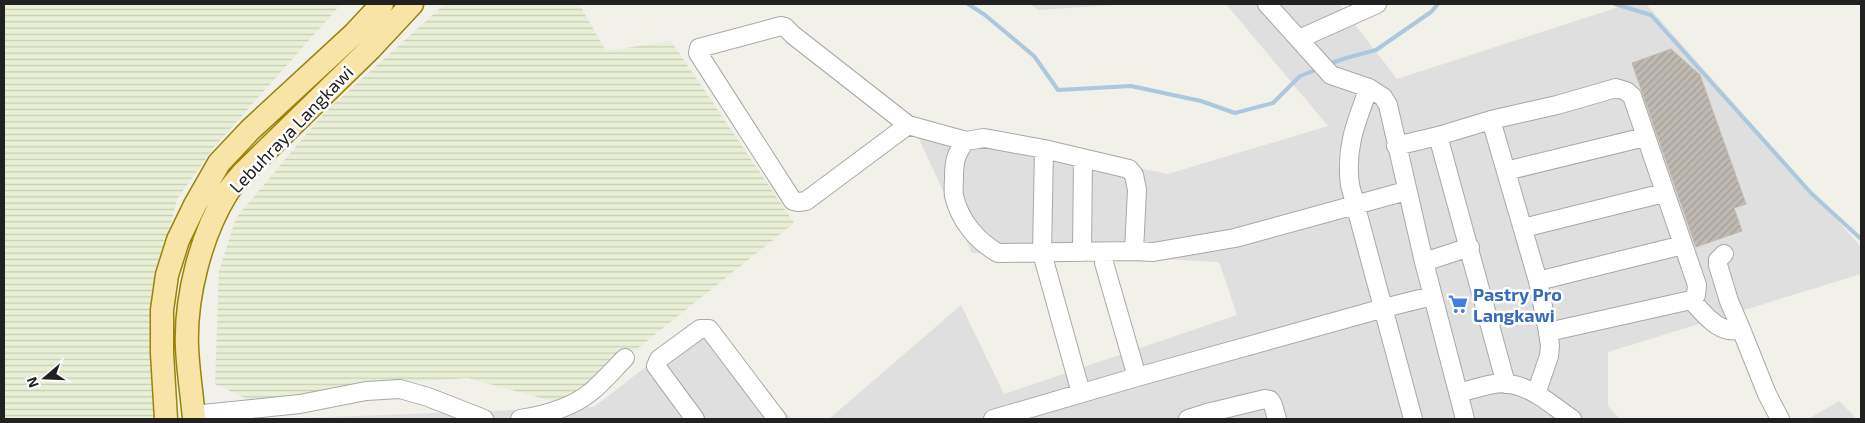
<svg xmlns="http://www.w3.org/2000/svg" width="1865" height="423" font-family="'Exo 2',sans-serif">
  <defs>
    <pattern id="farmland-rules" width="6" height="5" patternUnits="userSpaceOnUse" patternTransform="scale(1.25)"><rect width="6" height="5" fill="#e8efd5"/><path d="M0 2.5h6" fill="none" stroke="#c7cdb7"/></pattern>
    <pattern id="building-hatch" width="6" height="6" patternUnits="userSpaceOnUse" patternTransform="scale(1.25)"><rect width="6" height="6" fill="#beb9b1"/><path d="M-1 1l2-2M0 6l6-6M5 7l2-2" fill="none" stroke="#a39f98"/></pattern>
  </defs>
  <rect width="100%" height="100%" fill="#f1f0e9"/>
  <path fill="#dfdfdf" d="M1028 4H1129L1039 10Z
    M1226 4H1339L1397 79 1628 4H1646L1861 247V274L1608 352V406L1620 419H829L961 305 1004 394 1237 315 1219 262 1042 253H972L911 122 1168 174 1328 126Z
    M701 324 792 419H275L594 407Z
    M1839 401 1857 419H1808Z"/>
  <path fill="url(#farmland-rules)" d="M4 4H341L215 146 177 199 156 283 162 419H4Z
    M445 4H579L606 51 671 41 794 223 567 405 468 378 338 387 256 403 215 384 219 271 236 218 325 112Z"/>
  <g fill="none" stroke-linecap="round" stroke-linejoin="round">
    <path stroke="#abc8dd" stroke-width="4" d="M968 4 985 15 1034 56 1058 90 1131 86 1201 101 1235 113 1273 103 1300 76 1318 69
      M1615 4 1651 15 1811 193 1861 239
      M1329 64 1346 58 1376 50 1431 12 1438 4"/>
  </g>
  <path fill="url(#building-hatch)" stroke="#c3baab" d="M1671 49 1700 75 1746 204 1734 208 1742 231 1696 247 1632 63Z"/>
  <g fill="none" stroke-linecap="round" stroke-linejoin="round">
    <defs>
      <path id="minor" d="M1267 4 1331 75 1369 88 1383 97 1388 105 1424 262 1465 419
        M1299 39 1377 4
        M1369 88C1356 122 1345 148 1350 185L1413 419
        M1491 120 1538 281 1548 332 1550 346 1549 356 1536 394
        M908 125 806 201 798 202 793 201 698 53 699 48 781 26 785 27 793 35 908 125 966 141 984 138 1044 149 1129 169 1134 175 1137 190 1134 251
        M1438 136 1506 384
        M966 141C956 153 954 161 954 177 954 183 953 190 954 196 960 221 977 241 998 253L1134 251 1153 252 1235 238 1406 191
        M1396 146 1438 136 1491 120 1557 105 1616 88 1626 91 1632 96 1697 285 1696 295 1691 300 1548 332
        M1044 149 1042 253 1081 393
        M1506 171 1645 137
        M1523 228 1664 193
        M1082 252 1083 158
        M1724 254 1718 260V265L1729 301 1741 329
        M1424 262 1470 247
        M1104 263 1137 377
        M1538 281 1683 245
        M1691 300C1701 310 1714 328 1729 330 1732 331 1737 330 1741 329L1767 394 1780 419
        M1459 393C1475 389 1494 381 1510 384 1534 388 1553 406 1572 419
        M193 415 300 404 366 391 400 389 428 397 484 419
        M520 419C545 415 572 408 592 391 604 381 614 369 625 358
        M695 419 656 366 659 359 700 329H709L777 419
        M993 419 1137 377 1384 308 1432 296
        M1188 419 1207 413 1265 399 1270 400 1273 405 1277 419"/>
      <path id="major" d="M166 419 162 353V310L167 275 178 240 195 205 219 163 250 130 354 34 382 4
        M194 419C192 395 188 371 187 347 185 297 201 235 227 193 232 185 238 179 244 172L370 49 412 4"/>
    </defs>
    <use href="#minor" stroke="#a8a8a8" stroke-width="20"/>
    <use href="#major" stroke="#998406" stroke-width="25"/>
    <use href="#minor" stroke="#fff" stroke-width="18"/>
    <use href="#major" stroke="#f8e4a7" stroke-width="22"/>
  </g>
  <defs>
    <symbol id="supermarket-bare" viewBox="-9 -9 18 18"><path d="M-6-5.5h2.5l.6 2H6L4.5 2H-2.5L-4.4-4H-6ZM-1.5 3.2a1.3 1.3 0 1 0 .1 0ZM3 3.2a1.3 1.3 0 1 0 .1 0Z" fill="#3f7fe0" stroke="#fff" stroke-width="2.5" paint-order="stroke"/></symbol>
  </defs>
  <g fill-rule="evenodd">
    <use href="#supermarket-bare" x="1444" y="290" width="28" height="28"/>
  </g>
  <g text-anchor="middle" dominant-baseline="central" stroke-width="5" stroke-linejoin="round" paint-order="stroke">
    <g font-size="18" fill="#212121" stroke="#fff">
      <text transform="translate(291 129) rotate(-46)">Lebuhraya Langkawi</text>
    </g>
    <g font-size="18" font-weight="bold" fill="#366cbe" stroke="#fff" text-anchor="start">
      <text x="1473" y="294">Pastry Pro<tspan x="1473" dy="21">Langkawi</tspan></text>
    </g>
  </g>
  <rect width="1865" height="423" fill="none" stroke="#212121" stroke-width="10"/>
  <g transform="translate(45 378) rotate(251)" stroke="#ffffff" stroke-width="4" paint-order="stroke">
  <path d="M0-4L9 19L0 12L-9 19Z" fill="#212121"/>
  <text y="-8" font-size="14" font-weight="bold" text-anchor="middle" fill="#212121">N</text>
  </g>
</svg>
